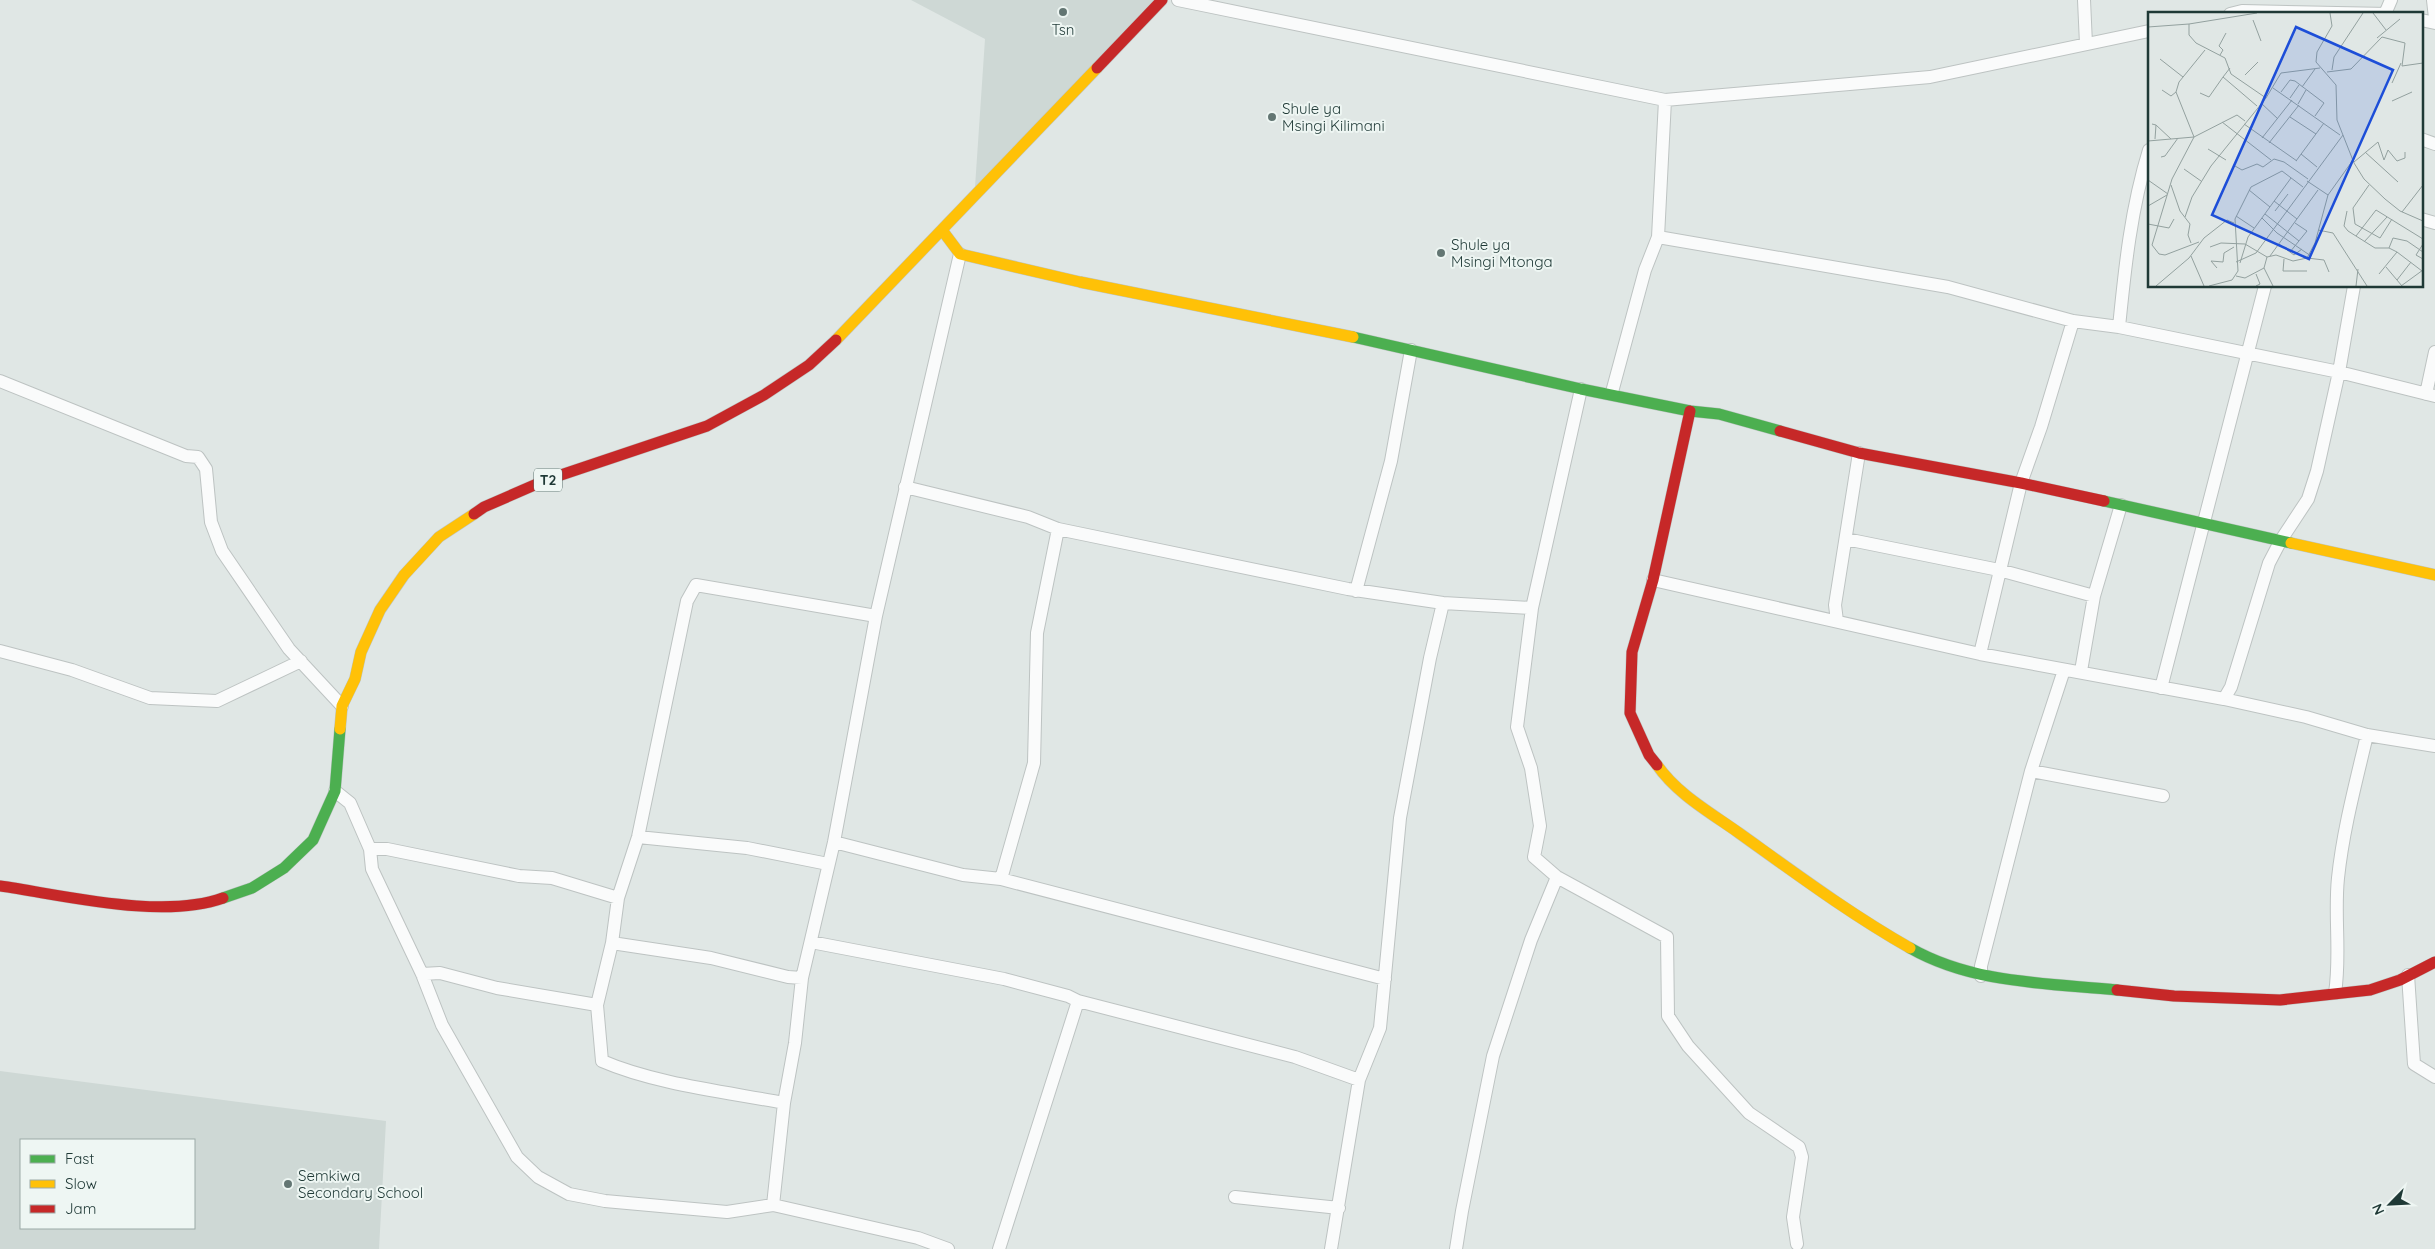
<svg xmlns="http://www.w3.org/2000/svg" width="2435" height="1249" font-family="Quicksand,sans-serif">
  <rect width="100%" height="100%" fill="#e0e7e5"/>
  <path fill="#ced8d5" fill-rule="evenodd" d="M911 0H1154L975 187 985 39Z
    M0 1071 386 1121 379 1249H0ZM21 1140H194V1228H21Z"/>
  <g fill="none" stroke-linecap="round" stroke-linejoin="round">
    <defs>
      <path id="street" d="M1178 0 1665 100 1930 77 2149 31
        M2084 0 2086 44
        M2433 0 2435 18
        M2230 14 2242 11 2388 14
        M2385 14 2391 0
        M2421 20 2435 23
        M2421 139 2435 144
        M2421 219 2435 223
        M1658 237 1948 287 2073 321 2119 327 2339 372 2435 396
        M2119 327C2125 267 2131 208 2149 150
        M0 381 186 456 198 457 206 469 211 522 222 551 289 649 342 706
        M1581 389 1532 608 1517 727 1531 768 1540 826 1534 857 1557 877 1667 937 1668 1016 1688 1046 1749 1113 1799 1147 1802 1157 1793 1217 1797 1244
        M1612 392 1645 270 1658 237 1665 100
        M2426 394 2435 352
        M905 487 1028 517 1058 529 1348 589 1443 603 1532 608
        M1846 539 1999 570 2094 596
        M1653 580 1980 654 2224 699 2306 717 2367 735 2435 746
        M1356 591 1391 461 1411 350
        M1837 621 1835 605 1859 453
        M0 651 72 670 150 698 217 701 301 661
        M1980 654 2021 483 2041 427 2073 321
        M2081 671 2094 596 2121 505
        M2161 688 2265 286
        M2224 699 2231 687 2269 563 2281 540 2308 499 2317 471 2339 372 2354 286
        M2031 771 2163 796
        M335 791 350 803 370 849 372 869 422 974 442 1025 517 1157 538 1177 569 1194 605 1201 727 1212 773 1205 918 1238 948 1249
        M638 837 747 848 828 864
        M834 842 963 875 1001 879 1385 979
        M370 849H387L519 876 552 878 618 898
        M1001 879 1034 763 1037 633 1058 529
        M811 942 1004 979 1068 996 1078 1001 1295 1057 1359 1080
        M612 943 711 958 788 977 802 978
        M422 974 440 973 497 988 597 1005
        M2408 975 2414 1064 2435 1077
        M1981 976V966L2031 771 2064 670
        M2335 993C2341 955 2334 916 2338 878 2343 830 2356 782 2367 735
        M784 1103C727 1092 655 1084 602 1061L597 1005 612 943 618 898 638 837 687 601 696 585 876 616
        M1235 1197 1339 1208
        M773 1205 784 1103 795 1043 802 978 834 842 876 616 960 254
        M999 1249 1078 1001
        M1331 1249 1359 1080 1380 1028 1400 818 1430 658 1443 603
        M1456 1249 1462 1211 1493 1056 1531 940 1557 877"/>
      <path id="fast" d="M1353 337 1581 389 1690 411 1719 414 1780 431
        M2104 501 2291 543
        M223 898 252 888 284 868 313 840 335 791 340 729
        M1910 948C1973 984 2047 983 2117 990"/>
      <path id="slow" d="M942 230 960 254 1080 282 1353 337
        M836 340 1097 68
        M2291 543 2435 575
        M340 729 342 706 355 679 361 652 380 610 404 575 439 537 474 514
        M1657 765C1677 794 1711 813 1739 833 1795 873 1850 914 1910 948"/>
      <path id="jam" d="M1097 68 1162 0
        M1780 431 1859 453 2021 483 2104 501
        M474 514 484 507 546 480 707 426 764 395 809 365 836 340
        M1657 765 1649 755 1630 713 1632 652 1653 580 1690 411
        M0 886C64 895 162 920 223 898
        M2117 990 2174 996 2280 1000 2370 990 2400 980 2435 962"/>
    </defs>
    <use href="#street" stroke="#bdc3c2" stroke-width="14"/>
    <use href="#fast" stroke="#bdc5c3" stroke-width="12"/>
    <use href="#slow" stroke="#bdc5c3" stroke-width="12"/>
    <use href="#jam" stroke="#bdc5c3" stroke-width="12"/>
    <use href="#street" stroke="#fafbfb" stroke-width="12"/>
    <use href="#fast" stroke="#4caf50" stroke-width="11"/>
    <use href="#slow" stroke="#ffc107" stroke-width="11"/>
    <use href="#jam" stroke="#c62828" stroke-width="11"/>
  </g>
  <g fill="#637673" stroke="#eef6f3" stroke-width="2">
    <circle cx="1063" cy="12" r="5"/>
    <circle cx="1272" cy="117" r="5"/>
    <circle cx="1441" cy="253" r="5"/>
    <circle cx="288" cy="1184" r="5"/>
  </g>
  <g text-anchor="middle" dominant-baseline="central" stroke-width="4" stroke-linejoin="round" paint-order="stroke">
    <rect fill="#eef6f3" stroke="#5d726f" stroke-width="1" x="534" y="468.5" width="28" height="23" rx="4"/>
    <g font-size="14" font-weight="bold" fill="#1f3936">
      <text x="548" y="480">T2</text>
    </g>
    <g font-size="15" fill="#1f3936" stroke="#eef6f3" text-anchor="start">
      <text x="1063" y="29" text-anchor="middle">Tsn</text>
      <text x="1282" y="108">Shule ya<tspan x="1282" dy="17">Msingi Kilimani</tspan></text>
      <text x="1451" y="244">Shule ya<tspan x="1451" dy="17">Msingi Mtonga</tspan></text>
      <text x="298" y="1175">Semkiwa<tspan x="298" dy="17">Secondary School</tspan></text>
    </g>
  </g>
  <g transform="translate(2148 12)">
    <rect width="275" height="275" fill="#e0e7e5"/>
    <path fill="none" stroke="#93a19f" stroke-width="1" d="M182 1 184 14 169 40 168 50 188 73 189 108 206 151 216 167 237 187 252 199 275 209M225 1 238 18M105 8 113 29M41 12V23L48 31 77 46 83 62 118 86M0 15 41 12 109 1M229 26 252 7M72 43 75 38 71 34 78 21M12 47 35 65M82 56 75 65 109 94M184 58 186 45 215 1M179 60 203 57 234 25 257 31 254 54 275 51M97 63 110 50M244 71 253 51M154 75 167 57M125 76 192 123M14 78 23 84 28 80 46 125 24 167 4 233 11 242 17 243 51 230M28 80 31 70 57 38M133 80 142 68 147 69 176 91 167 104M52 81 61 85 75 65M142 86 151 73M244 89 264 80M113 91 130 107M150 92 158 78M142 105 168 122M74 110 123 148M4 112 8 113 7 127M96 112 149 149M8 113 23 127M114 126 144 88M0 129 46 125 89 103 97 109M121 131 151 93M60 137 78 148M217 140 250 170M153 142 169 155M13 145 17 144 30 126M148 149 176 111M206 150 230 130 236 148 240 138 249 149 257 146V140M87 154 94 158 109 152 115 155 126 147 136 150 160 167M36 157 53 169M0 168 20 182M159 169 180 183M23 173 32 199 42 212 40 223 43 231M221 173 205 196 207 212 232 226 244 207M101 178 122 195M126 189 149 207M0 194 19 183M127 199 140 182M199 199 196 214 200 219 227 236H241L249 240 274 259M254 200 275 173M117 202 151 229M88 204 106 216M37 205 44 185 63 154 118 86 133 61 172 56M114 206 129 221 163 244M0 212 21 216 26 207M170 218 185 221 219 274M208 224 228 198 275 227M216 230 239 205M131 232 146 243 154 237M275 232 268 243 275 247M62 235 73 231 97 232 119 245 128 243 145 249 159 246 176 248 181 260M241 236 245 226 259 229 275 240M142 240 159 219 147 211M43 244 56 274M122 244 170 178M119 245 116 256 125 274M159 246 167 231 180 183 205 148M136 247 135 259H159M88 250 108 241 195 123M92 251 100 225 143 166M238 255 254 274M69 256 63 249 75 250 76 241 86 235M231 262 249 240M88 264 97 266 116 256M249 268 263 250M8 274 41 246 56 226 79 208 86 211M61 274 84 268 90 259 87 207 103 175 134 159 155 175M108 274 112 272 108 262M208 274 210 257M253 274 275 258"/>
    <path fill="#1d4ed8" fill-opacity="0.15" stroke="#1d4ed8" stroke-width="2.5" d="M148 15 245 58 161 247 64 203Z"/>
    <rect width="275" height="275" fill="none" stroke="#1f3936" stroke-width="2.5"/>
  </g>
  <rect x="20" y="1139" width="175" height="90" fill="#eef6f3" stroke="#9baaa7"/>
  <rect x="30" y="1155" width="25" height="8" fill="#4caf50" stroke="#9baaa7"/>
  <text x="65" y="1164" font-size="15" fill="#1f3936">Fast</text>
  <rect x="30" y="1180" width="25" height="8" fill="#ffc107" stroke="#9baaa7"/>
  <text x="65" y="1189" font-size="15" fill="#1f3936">Slow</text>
  <rect x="30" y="1205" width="25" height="8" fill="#c62828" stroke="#9baaa7"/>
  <text x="65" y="1214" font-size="15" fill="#1f3936">Jam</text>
  <g transform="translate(2390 1204) rotate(246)" stroke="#eef6f3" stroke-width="4" paint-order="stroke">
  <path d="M0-4L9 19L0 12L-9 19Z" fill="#1f3936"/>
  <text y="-8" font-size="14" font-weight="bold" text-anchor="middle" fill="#1f3936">N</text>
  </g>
</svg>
